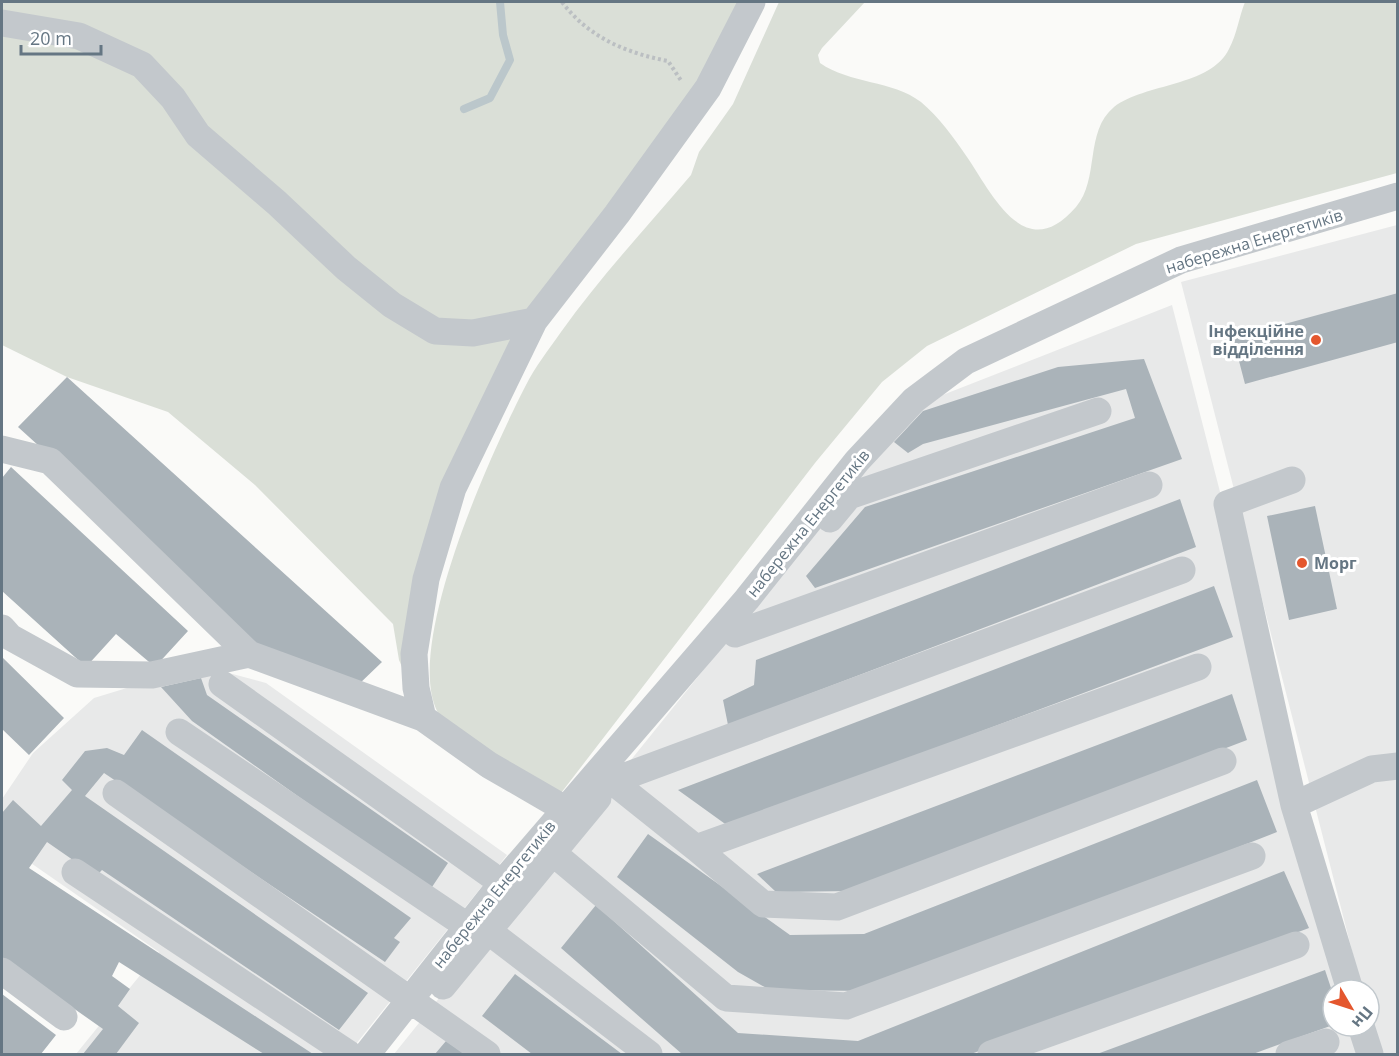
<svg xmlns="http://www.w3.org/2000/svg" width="1399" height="1056" font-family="'Open Sans',sans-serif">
  <rect width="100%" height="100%" fill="#fafaf8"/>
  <path fill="#e8e9e9" d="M1397 225V1054H1379L1369 1016V990H1362L1181 282Z
    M1172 305 1348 990H1333V1026H1358L1365 1054H394L917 405Z
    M210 668 266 683 507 855 348 1054H76L159 952 2 843V799L33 753 94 698 153 680Z"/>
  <path fill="#dadfd7" d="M2 2H747L724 46 565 281 473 453 408 681 399 660 393 624 255 485 168 412 67 377 2 345Z
    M779 2H865L822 48 818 55 820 63C850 84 892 80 921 102 939 117 954 138 967 157 993 195 1025 266 1076 207 1100 179 1084 132 1114 107 1145 83 1210 87 1229 49 1237 34 1239 17 1245 2H1397V173L1136 244 927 346 882 382 815 463 561 793C538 779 446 730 437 711 404 643 492 451 526 385 535 367 549 349 561 332 600 277 647 227 691 175L699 152 733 104Z"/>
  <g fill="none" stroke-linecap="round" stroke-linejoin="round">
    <path stroke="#bbc7cb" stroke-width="8" d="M464 109 490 98 510 60 503 35 500 2"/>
  </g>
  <path fill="#aab3b9" d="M1398 293V342L1245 384 1233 338Z
    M1144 359 1182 459 815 588 806 576 865 507 1135 418 1126 389 923 444 908 453 894 442 923 411 1058 367Z
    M67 377 382 662 357 686 264 650 18 427Z
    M11 467 188 631 155 667 116 634 86 667 2 591V478Z
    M1180 499 1196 547 728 725 723 700 754 685 756 660Z
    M1315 506 1337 609 1289 620 1267 516Z
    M1214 586 1233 637 728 826 678 790Z
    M2 657 64 718 29 755 2 729Z
    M201 678 207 695 448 863 430 890 192 721 161 687Z
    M1232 694 1247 740 852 891 776 892 757 874Z
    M142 730 411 918 394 938 400 942 385 962 104 773 85 796 368 993 339 1030 102 870 96 876 47 842 29 868 313 1054H264L119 962 112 976 130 989 118 1006 139 1023 116 1054H83L103 1029 2 958V813L13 800 41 826 72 790 62 780 85 751 107 748 124 755Z
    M1257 780 1277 832 870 991 770 990 738 972 617 877 648 834 790 935 864 934Z
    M1284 871 1309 928 971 1054H682L561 948 596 905 738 1033 858 1041Z
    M1325 970 1333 994V1025L1253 1054H1097Z
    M515 974 622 1054H532L482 1016Z
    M2 994 56 1035 41 1054H2Z
    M446 1041 465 1054H435Z"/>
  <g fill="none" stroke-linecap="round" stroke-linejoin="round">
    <path stroke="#bbbfc2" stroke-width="4" stroke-dasharray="3 3" stroke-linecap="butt" d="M562 2C588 37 626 53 668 61L682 82"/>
    <path stroke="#c3c8cc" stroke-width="27" d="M2 23 79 36 142 65 173 98 198 135 277 203 346 268 392 305 435 331 473 333 534 321
      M2 449 50 461 249 654
      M1292 480 1227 504 1294 805 1350 990
      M830 519 849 496 1098 411
      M2 628 10 637 77 674 152 675 249 654 423 718
      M735 634 1149 485
      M222 684 502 883
      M179 732 467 926
      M612 781 696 848 1198 667
      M612 781 1182 570
      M116 793 487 1054
      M1294 805 1372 769 1398 766
      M565 809 489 765 423 718 416 688 414 654 426 579 453 488 534 321 617 214 708 88 752 2
      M696 848 763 904 837 907 1223 761
      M553 853 726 998 846 1006 1252 856
      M75 872 349 1054
      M488 931 598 798
      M2 971 64 1017
      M443 986 488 931 649 1054
      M1361 1026 1370 1054
      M367 1054 502 883 747 599 857 461 914 400 966 361 1181 260 1398 196
      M991 1054 1296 945
      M1289 1054 1326 1042"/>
  </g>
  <g fill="#e4572e" stroke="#fff" stroke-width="2">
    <circle cx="1316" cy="340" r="6"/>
    <circle cx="1302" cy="563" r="6"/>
  </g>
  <g text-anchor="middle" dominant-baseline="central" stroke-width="6" stroke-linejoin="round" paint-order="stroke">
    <g font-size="16" fill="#657683" stroke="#fff">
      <text transform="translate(1254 241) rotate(-17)">набережна Енергетиків</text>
      <text transform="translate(808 523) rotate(-51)">набережна Енергетиків</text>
      <text transform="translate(494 894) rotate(-51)">набережна Енергетиків</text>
    </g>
    <g font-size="16" font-weight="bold" fill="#657683" stroke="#fff" text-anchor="end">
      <text x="1304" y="331">Інфекційне<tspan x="1304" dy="18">відділення</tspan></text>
      <text x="1314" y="563" text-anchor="start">Морг</text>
    </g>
  </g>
  <rect width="1399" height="1056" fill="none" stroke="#657683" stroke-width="6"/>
  <g transform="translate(1351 1008) rotate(129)"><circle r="28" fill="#ffffff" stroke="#c1c8cd" stroke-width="1.5"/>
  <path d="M0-4.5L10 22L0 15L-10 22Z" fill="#e4572e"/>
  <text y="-9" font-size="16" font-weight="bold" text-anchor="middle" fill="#657683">Пн</text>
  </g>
  <path d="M21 45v9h80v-9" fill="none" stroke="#657683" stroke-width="3"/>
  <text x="30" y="45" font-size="18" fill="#657683" stroke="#ffffff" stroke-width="4.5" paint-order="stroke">20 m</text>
</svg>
